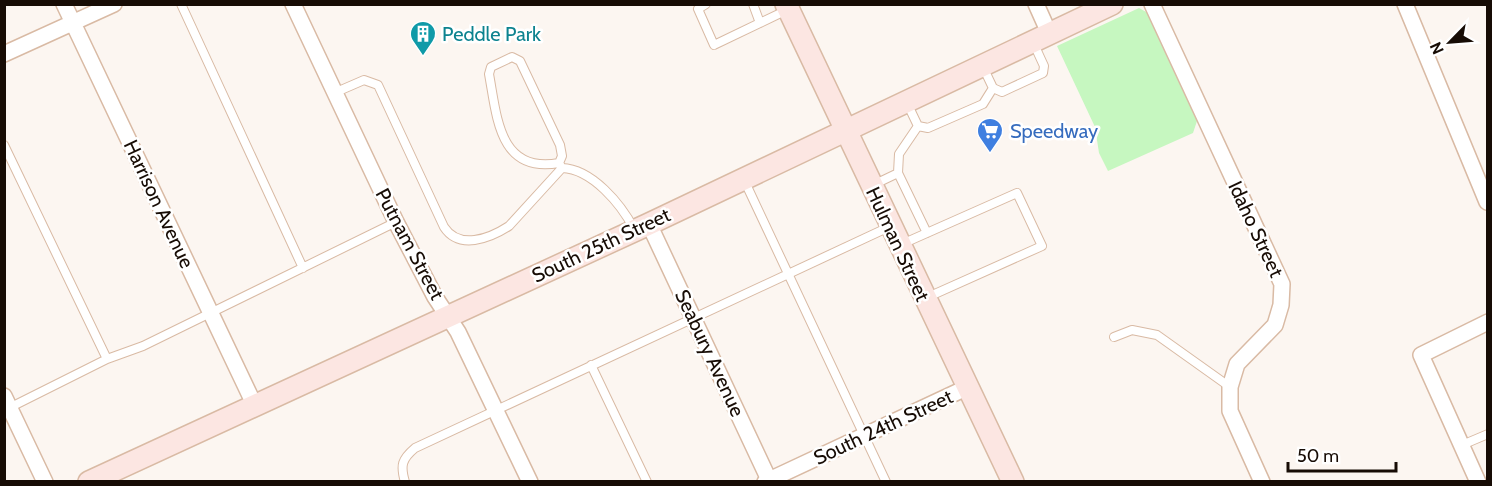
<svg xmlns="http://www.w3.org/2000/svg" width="1492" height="486" font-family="Cabin,sans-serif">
  <rect width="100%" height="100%" fill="#fcf6f1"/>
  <path fill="#c6f7c0" d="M1139 8 1148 13 1197 121 1193 133 1108 171 1099 153 1095 127 1057 46Z"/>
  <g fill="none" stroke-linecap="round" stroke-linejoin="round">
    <defs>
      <path id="lane" d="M181 4 303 268
        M706 4 698 9 714 45 787 10
        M753 4 760 23
        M983 67 993 88 1002 92 1043 73 1044 66 1033 42
        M334 93 364 80 378 85 444 227C459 250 489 239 509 226L562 168
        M907 103 918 126 928 128 983 104 993 88
        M4 145 107 359
        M559 163 562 156 560 145 520 61 512 57 491 67 489 74C497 117 499 174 559 163L562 168C592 169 621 204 634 229
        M898 173 899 154 918 126
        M745 182 886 482
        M873 185 898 173 927 233
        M902 244 1017 193 1042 246 928 297
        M1114 337 1132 330 1157 335 1230 387
        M591 365 647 482
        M9 408 107 359 143 346 396 222
        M1462 445 1488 434
        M405 482C400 465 402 459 415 448L889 227"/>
      <path id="street" d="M64 4 254 404
        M293 4 396 222 435 297 458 332 530 482
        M1036 4 1049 33
        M1152 4 1282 284 1281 305 1275 325 1237 364 1230 387V411L1262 482
        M1405 4 1487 202
        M4 54 114 4
        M649 224 770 482
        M4 396 45 482
        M765 482 968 387
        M1478 482 1421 355 1488 322"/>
      <path id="secondary" d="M786 4 1013 482
        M89 482 649 224 1112 4"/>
    </defs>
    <use href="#lane" stroke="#d9baa4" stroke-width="10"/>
    <use href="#street" stroke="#d9baa4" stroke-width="18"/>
    <use href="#secondary" stroke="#d9baa4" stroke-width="24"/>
    <use href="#lane" stroke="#fff" stroke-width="8"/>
    <use href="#street" stroke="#fff" stroke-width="15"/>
    <use href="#secondary" stroke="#fce6e2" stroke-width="21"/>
  </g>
  <defs>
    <symbol id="building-pin" viewBox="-11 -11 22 30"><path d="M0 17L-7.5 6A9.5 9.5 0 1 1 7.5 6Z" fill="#0f9aa8" stroke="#fff"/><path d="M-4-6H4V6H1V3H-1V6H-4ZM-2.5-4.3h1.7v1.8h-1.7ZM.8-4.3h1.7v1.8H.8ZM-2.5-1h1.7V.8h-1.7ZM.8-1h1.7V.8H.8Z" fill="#fff"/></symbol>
    <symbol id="supermarket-pin" viewBox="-11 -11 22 30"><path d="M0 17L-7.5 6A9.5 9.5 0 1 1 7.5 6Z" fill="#3f7fe0" stroke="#fff"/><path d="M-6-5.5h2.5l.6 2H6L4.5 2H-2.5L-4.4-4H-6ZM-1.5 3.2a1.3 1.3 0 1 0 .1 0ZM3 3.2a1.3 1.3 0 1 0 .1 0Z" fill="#fff"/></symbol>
  </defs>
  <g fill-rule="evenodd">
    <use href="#building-pin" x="408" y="19" width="30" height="40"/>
    <use href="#supermarket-pin" x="975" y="116" width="30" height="40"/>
  </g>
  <g text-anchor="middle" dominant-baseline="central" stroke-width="5" stroke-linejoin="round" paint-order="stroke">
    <g font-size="20" fill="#0d838f" stroke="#fff" text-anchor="start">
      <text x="442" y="34">Peddle Park</text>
    </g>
    <g font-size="20" fill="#366cbe" stroke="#fff" text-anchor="start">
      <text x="1010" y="131">Speedway</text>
    </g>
    <g font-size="20" fill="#170c05" stroke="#fff">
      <text transform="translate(159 204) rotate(65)">Harrison Avenue</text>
      <text transform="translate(1256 229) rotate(65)">Idaho Street</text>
      <text transform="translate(410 244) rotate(62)">Putnam Street</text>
      <text transform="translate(898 244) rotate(65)">Hulman Street</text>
      <text transform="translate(601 245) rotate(-25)">South 25th Street</text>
      <text transform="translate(710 353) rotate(65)">Seabury Avenue</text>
      <text transform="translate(883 427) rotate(-25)">South 24th Street</text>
    </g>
  </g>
  <rect width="1492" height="486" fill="none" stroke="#170c05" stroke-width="12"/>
  <g transform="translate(1450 42) rotate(245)" stroke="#ffffff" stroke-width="4.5" paint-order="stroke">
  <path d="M0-4.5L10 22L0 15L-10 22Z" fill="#170c05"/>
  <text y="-9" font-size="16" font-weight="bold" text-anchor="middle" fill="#170c05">N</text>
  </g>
  <path d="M1288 462v9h108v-9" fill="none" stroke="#170c05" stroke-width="3"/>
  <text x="1297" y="462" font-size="18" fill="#170c05" stroke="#ffffff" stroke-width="4.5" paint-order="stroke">50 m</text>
</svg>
